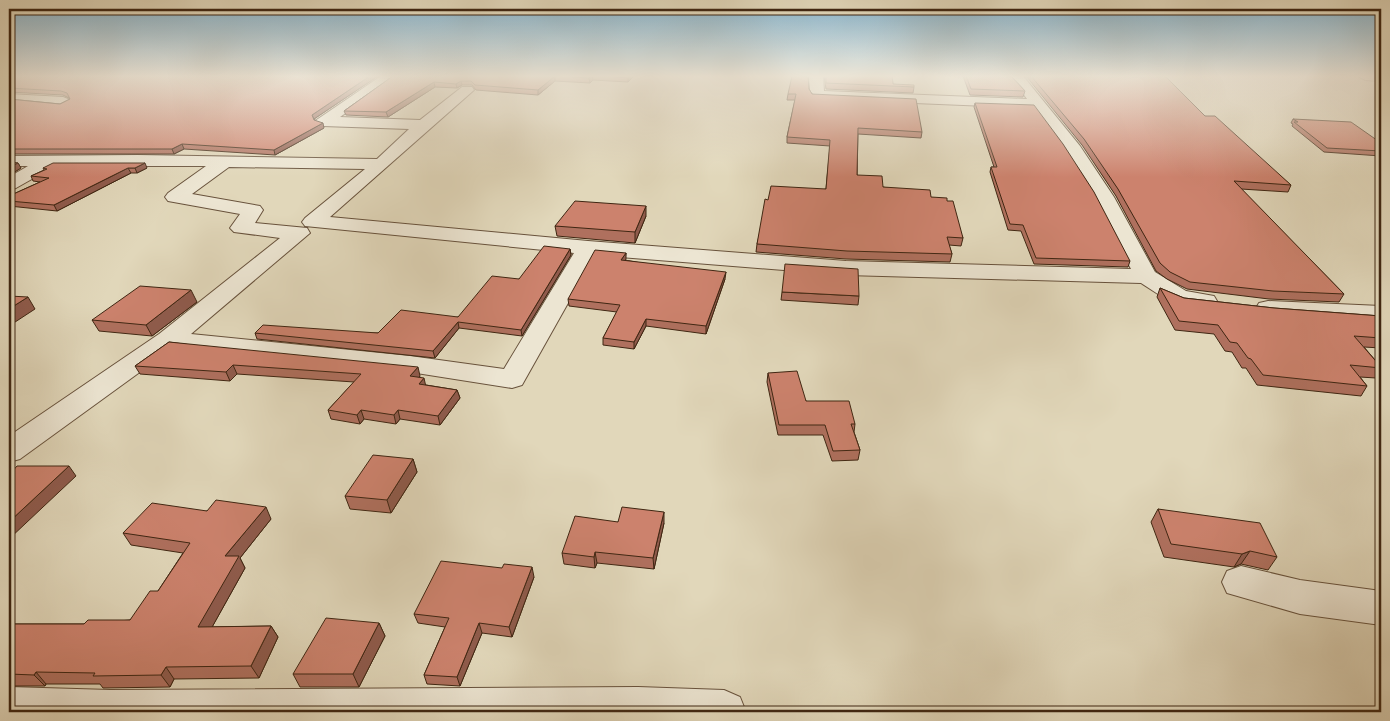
<svg xmlns="http://www.w3.org/2000/svg" width="1390" height="721" font-family="'IM FELL French Canon',serif">
  <rect width="100%" height="100%" fill="#e1d7ba"/>
  <filter id="stains"><feTurbulence type="fractalNoise" baseFrequency=".004" numOctaves="4"/><feColorMatrix values="0 0 0 0 .2 0 0 0 0 .09 0 0 0 0 .02 0 0 0 .5 -.17"/></filter>
  <radialGradient id="worn" r=".72"><stop offset=".6" stop-color="#630" stop-opacity="0"/><stop offset="1" stop-color="#630" stop-opacity=".3"/></radialGradient>
  <g fill="none" stroke-linecap="round" stroke-linejoin="round">
    <defs>
      <path id="street" d="M9 76H17L14 80 9 81Z
        M381 76H398L340 117 420 120 462 87H472L474 90 330 217 588 241 846 261 1131 269 1094 197 1063 148 1034 108 817 99 812 98 810 95 809 76H823L824 91 1027 99 1017 85 1007 76H1023L1080 146 1114 197 1155 272 1186 291 1214 296 1217 301 1214 306C1184 314 1164 298 1141 283L846 275 595 255 522 385 512 388 410 372 173 348 20 459 9 462V436L159 334 280 238 234 232 230 228 240 214 168 201 165 197 168 193 206 166H55L16 188 9 190V177L28 166H9V156L138 155 377 159 409 129 323 126 317 124 315 121ZM229 167 365 169 305 218 302 222 305 226 574 253 504 369 410 356 191 334 310 233 307 228 255 223 263 210 260 206 192 194Z
        M1358 76H1381V81L1365 80Z
        M9 94 63 97 68 99 71 102 68 105 63 107 9 102Z
        M1268 301 1381 306V322L1268 315 1259 313 1256 308 1259 303Z
        M1241 566 1300 580 1381 591V625L1300 614 1227 593 1222 582 1227 571Z
        M638 687 724 690 740 697 746 712H9V687L110 690Z"/>
    </defs>
    <use href="#street" stroke="#68523c" stroke-width="2"/>
    <use href="#street" fill="#ece5d2" fill-rule="evenodd"/>
  </g>
  <path fill="#af705e" stroke="#3f2612" d="M13 76H378L314 119 324 128 275 155 184 149 174 154H9V99L60 104 70 99 69 98 63 95 9 92V78Z
    M393 76H634L628 82 593 80 590 83 555 81 538 95 476 90 472 85H462L457 88 435 87 388 117 346 115 344 111Z
    M824 76H892L893 84 914 87 913 93 826 89Z
    M963 76H1011L1025 91 1023 97 970 95Z
    M1026 76H1165L1205 116 1291 185 1288 192 1241 189 1344 294 1339 302 1269 299 1187 289 1167 279 1156 271 1116 196 1082 145Z
    M809 89 812 94 922 132 921 138 858 134 857 175 883 187 947 201 963 238 961 246 949 245 952 254 950 262 846 259 756 252 757 244 768 200 826 189 830 146 787 143V137L795 100H787L788 94Z
    M975 103 1130 261 1128 267 1034 264 1021 231 1008 230 990 172 991 167H994L974 107Z
    M1293 119 1381 143V156L1324 152 1292 126 1293 124 1291 123Z
    M9 162 18 163 21 168 13 173 9 172Z
    M43 168H147L137 173H131L57 211 9 206V196L40 182 33 181 31 176 44 170Z
    M646 216 635 243 557 236 555 226Z
    M570 249 571 255 522 336 459 328 435 358 257 339 255 333H378L458 317 519 279Z
    M626 253 625 260 725 279 706 334 646 326 634 349 603 345V338L617 312 569 306 568 299Z
    M1160 288 1184 298 1274 308 1381 316V348L1364 347 1381 367V371L1376 378 1360 377 1367 386 1361 396 1257 385 1246 368H1242L1232 352 1225 351 1214 334 1175 330 1157 297Z
    M782 292 859 296 858 305 781 300Z
    M197 302 152 336 99 331 92 320Z
    M169 342 420 376 419 378 426 385 457 390 460 398 440 425 400 419 396 424 364 419 360 424 331 419 328 410 354 382 237 374 230 381 140 374 135 366Z
    M768 373 806 401 855 424 854 432 860 450 858 460 832 461 823 435H778L767 382Z
    M413 459 417 472 391 513 350 509 345 496Z
    M1158 509 1277 557 1268 570 1241 564 1234 567 1164 557 1151 522Z
    M207 511 271 519 240 558 245 568 212 627 271 626 278 637 259 678 174 679 170 687 103 688 100 684H46L45 686H9V624H84L130 620 158 591 183 553 131 545 123 533Z
    M618 522 664 523 654 569 597 563 595 568 564 564 562 553Z
    M534 577 512 637 482 633 460 686 427 684 424 675 445 627 418 623 414 614Z
    M379 623 385 636 359 687H300L293 674Z"/>
  <path fill="#8f5b4c" stroke="#3f2612" d="M370 76H378L314 119 312 115Z
    M555 76V81L538 95V90Z
    M591 76H592L593 80 590 83 589 78Z
    M630 76H634L628 82V78Z
    M461 81 462 85 457 88 456 84Z
    M434 82 435 87 388 117 386 112Z
    M323 123 324 128 275 155 274 150Z
    M182 144 184 149 174 154 172 149Z
    M18 163 21 168 13 173 10 167Z
    M145 163 147 168 137 173 135 168Z
    M128 168 131 173 57 211 54 205Z
    M646 206V216L635 243V232Z
    M570 249 571 255 522 336 521 330Z
    M626 253V259L622 267 621 260Z
    M726 272 725 279 706 334V326Z
    M191 290 197 302 152 336 146 325Z
    M28 297 35 309 9 326V309Z
    M646 319V326L634 349V342Z
    M458 322 459 328 435 358 433 351Z
    M233 365 237 374 230 381 226 372Z
    M418 367 420 376 412 385 410 376Z
    M424 378 426 387 419 384Z
    M457 390 460 398 440 425 438 416Z
    M361 410 364 419 360 424 357 415Z
    M398 410 400 419 396 424 394 415Z
    M413 459 417 472 391 513 387 500Z
    M69 466 76 476 9 539V522Z
    M266 507 271 519 240 558 245 568 206 638 198 627 225 556Z
    M664 512V523L654 569 653 558Z
    M1250 551 1241 564 1234 567 1242 554Z
    M595 552 597 563 595 568 594 557Z
    M532 567 534 577 512 637 509 627Z
    M379 623 385 636 359 687 353 674Z
    M479 623 482 633 460 686 457 677Z
    M271 626 278 637 259 678 251 666Z
    M166 667 174 679 170 687 161 675Z
    M36 672 46 684 45 686 34 675Z"/>
  <path fill="#cc826d" stroke="#3f2612" d="M13 76H370L312 115 314 120 323 123 274 150 182 144 172 149H9V99L60 104 70 99 67 93 61 91 9 88V78Z
    M393 76H555L538 90 475 85 471 81H461L456 84 434 82 386 112 344 111Z
    M557 76H591L589 78Z
    M606 76H630L628 78Z
    M792 76H808L809 89 812 94 916 99 922 132 858 128 857 175 882 176 883 187 930 190 931 197 947 198V201H953L963 238 947 237 952 254 847 251 757 244 765 199 768 200 771 186 826 189 830 140 787 137 796 94H788Z
    M826 76H892L893 84 914 85V87L826 83Z
    M966 76H1011L1025 91 971 89Z
    M1031 76H1165L1205 116H1215L1291 185 1234 181 1344 294 1273 291 1190 282 1170 272 1160 263 1118 189 1084 139Z
    M975 103 1034 105 1063 144 1094 192 1130 261 1036 258 1023 225 1010 224 991 167H997Z
    M1293 119 1351 122 1381 143V151L1327 148 1294 122H1298Z
    M9 162 18 163 9 167Z
    M53 163H145L135 168H128L54 205 9 201V196L49 178 31 176 47 169 43 168Z
    M575 201 646 206 635 232 555 226Z
    M544 246 570 249 521 330 458 322 433 351 255 333 263 325 378 333 401 310 458 317 492 276 519 279Z
    M595 250 626 253 621 260 726 272 706 326 646 319 634 342 603 338 620 305 568 299Z
    M785 264 858 269 859 296 782 292Z
    M140 286 191 290 146 325 92 320Z
    M1160 288 1184 298 1274 308 1381 316V338L1354 336 1381 367V368L1350 365 1367 386 1263 375 1251 359 1248 358 1237 343 1230 342 1218 325 1179 321Z
    M9 296 28 297 9 309Z
    M169 342 418 367 410 376 424 378 419 384 457 390 438 416 398 410 394 415 361 410 357 415 328 410 361 374 233 365 226 372 135 366Z
    M797 371 806 401H849L855 424H851L860 450 833 451 825 425H779L768 373Z
    M373 455 413 459 387 500 345 496Z
    M17 466H69L9 522V475Z
    M216 500 266 507 225 556H239L198 627 271 626 251 666 166 667 161 675 93 676 95 673 36 672 34 675 9 674V624H84L88 620H130L150 591H158L190 543 123 533 152 503 207 511Z
    M622 507 664 512 653 558 595 552 594 557 562 553 575 516 618 522Z
    M1158 509 1260 523 1277 557 1250 551 1242 554 1171 544Z
    M441 561 502 568 504 564 532 567 509 627 479 623 457 677 424 675 449 618 414 614Z
    M326 618 379 623 353 674H293Z
    M425 709 449 712H424Z
    M505 710 521 712H505Z"/>
  <linearGradient id="sky" x2="0" y2="1"><stop stop-color="#87b6d0"/><stop offset="0.43" stop-color="#f2ede0"/><stop offset="1" stop-color="#f2ede0" stop-opacity="0"/></linearGradient>
  <rect width="1390" height="177" fill="url(#sky)"/>
  <rect width="1390" height="721" fill="none" stroke="#e1d7ba" stroke-width="30"/>
  <rect x="10" y="10" width="1370" height="701" fill="none" stroke="#3f2612" stroke-width="2.5"/>
  <rect x="15" y="15" width="1360" height="691" fill="none" stroke="#3f2612"/>
  <rect width="100%" height="100%" filter="url(#stains)"/>
  <rect width="100%" height="100%" fill="url(#worn)"/>
</svg>
